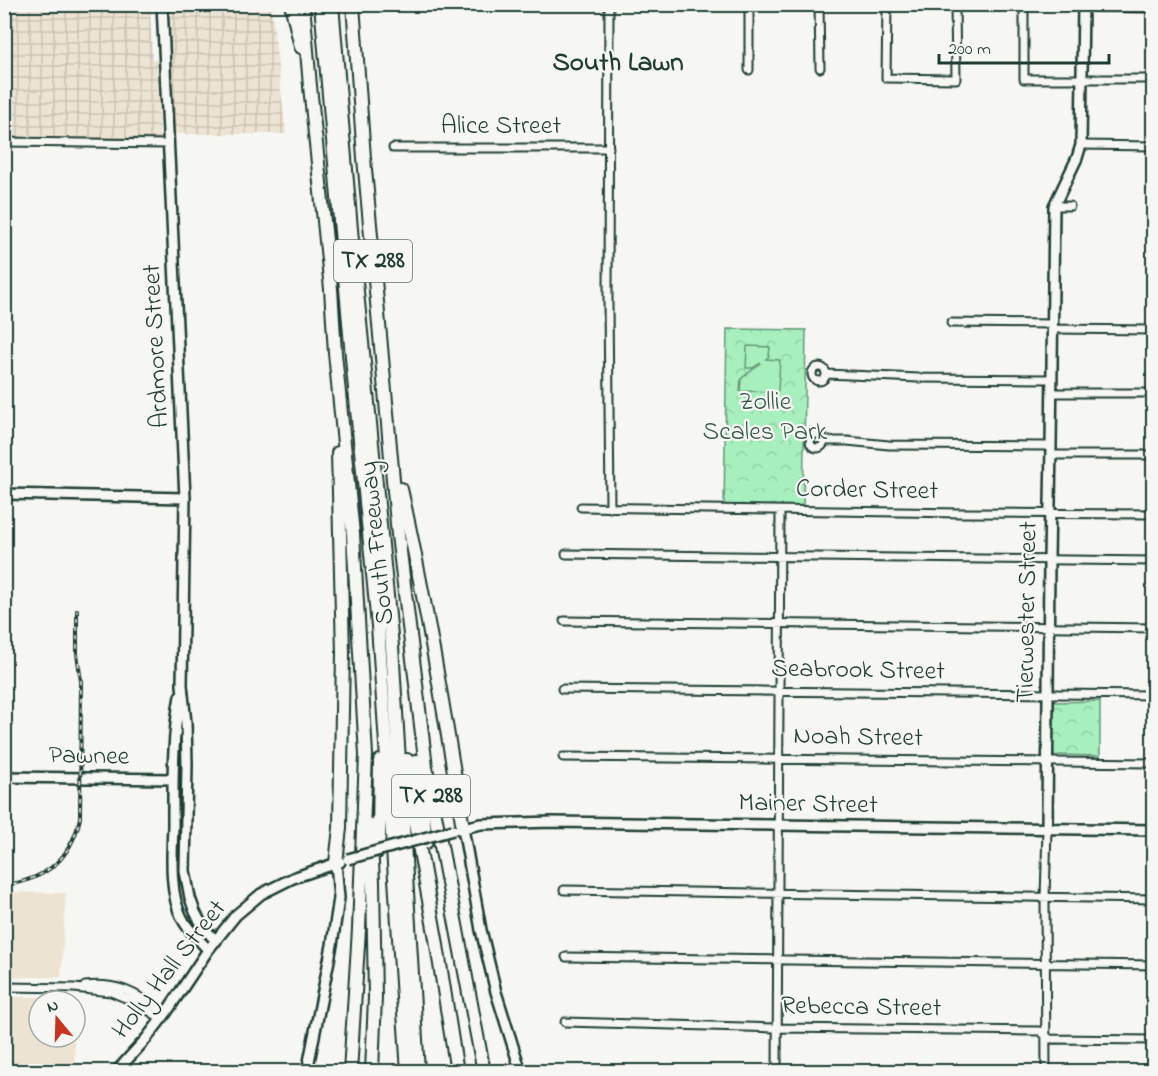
<svg xmlns="http://www.w3.org/2000/svg" width="1158" height="1076" font-family="'Indie Flower',sans-serif">
  <defs>
    <pattern id="industrial-grid" width="8" height="8" patternUnits="userSpaceOnUse" patternTransform="scale(1.5)"><rect width="8" height="8" fill="#ece3d2"/><path d="M0 4h8M4 0v8" fill="none" stroke="#cac4b5"/></pattern>
    <pattern id="grass-dots" width="8" height="8" patternUnits="userSpaceOnUse" patternTransform="scale(1.5)"><rect width="8" height="8" fill="#a7f0bd"/><path d="M2 2h.1M6 6h.1" fill="none" stroke="#8fcfa3" stroke-width="1.8" stroke-linecap="round"/></pattern>
    <pattern id="forest-crowns" width="20" height="18" patternUnits="userSpaceOnUse" patternTransform="scale(1.5)"><rect width="20" height="18" fill="#a7f0bd"/><path d="M2 6a3 3 0 1 1 6 0M12 15a3 3 0 1 1 6 0" fill="none" stroke="#8fcfa3"/></pattern>
  </defs>
  <rect width="100%" height="100%" fill="#f6f6f2"/>
  <filter id="ink" filterUnits="userSpaceOnUse"><feTurbulence type="fractalNoise" baseFrequency=".0167" numOctaves="2"/><feDisplacementMap in="SourceGraphic" scale="12" xChannelSelector="R" yChannelSelector="G"/><feConvolveMatrix kernelMatrix="1 2 1 2 8 2 1 2 1" color-interpolation-filters="sRGB"/></filter>
  <g filter="url(#ink)">
    <path fill="#ece3d2" d="M5 892 66 893 61 977H5Z
      M5 997H72V1001H39V1037H74L75 1071H5Z"/>
    <path fill="url(#industrial-grid)" d="M5 4 150 6 152 60H157L160 139 5 138Z
      M168 5H271L286 134H173Z"/>
    <path fill="url(#grass-dots)" stroke="#639678" stroke-width="1.5" d="M5 150 8 151V276L5 277Z"/>
    <path fill="url(#forest-crowns)" stroke="#639678" stroke-width="1.5" d="M727 329 806 330 803 507 724 505Z
      M1100 701V756L1053 755 1054 702Z"/>
    <path fill="#a7f0bd" stroke="#639678" stroke-width="1.5" d="M748 346 770 347 769 356 766 359 780 360 778 390 777 392 740 391 741 379 761 363 753 368H746L747 347Z"/>
    <g fill="none" stroke-linecap="round" stroke-linejoin="round">
      <defs>
        <path id="street" d="M609 4 608 302 610 508
          M749 4V70
          M819 4 820 68
          M887 4 886 78 956 79 955 4
          M1024 4V79H1154
          M1083 7 1154 8
          M4 142 169 144
          M1081 145 1154 146
          M393 148H609
          M1054 206H1070
          M951 323 1052 324
          M1052 329 1154 330
          M812 374a7 7 0 1 1 14 0a7 7 0 1 1-14 0Z
          M826 374 919 378 1052 379
          M1052 393H1154
          M810 441a7 7 0 1 1 14 0a7 7 0 1 1-14 0Z
          M824 441H847L889 445 1051 446
          M1051 455H1154
          M581 507 961 513 1154 514
          M566 554 1154 561
          M564 621 1154 628
          M562 689 1154 695
          M563 757 1154 763
          M564 890 1154 899
          M566 957 1154 965
          M85 986C121 982 137 995 166 1013
          M4 987 74 988 111 992 135 1002 162 1019
          M565 1022 777 1028 1040 1031 1050 1039 1154 1040
          M777 1072 780 511
          M1046 1072 1045 898 1047 829"/>
        <path id="secondary" d="M162 4 185 498 182 685 186 723 187 764 185 871 190 898 195 912 203 927 216 941
          M4 494 185 498
          M180 696C172 739 173 783 173 826 172 853 169 894 182 918 188 931 199 939 208 950
          M4 777 173 779
          M463 828 481 930 496 992 521 1072
          M459 829 481 824 552 822 1154 830
          M1047 829 1049 560 1051 446 1054 206 1077 158 1081 145 1083 4
          M116 1072 146 1039 166 1013 208 950 236 915 261 894 293 878 340 862
          M307 1072 332 945 339 898 336 863"/>
        <path id="highway" d="M291 4 301 47
          M303 4 310 86 331 289 335 353 353 534 366 755 359 929 350 1072
          M321 4 353 368 378 626 408 1072
          M332 4 352 241 392 646 418 1072
          M353 4 364 158 398 535 426 767 484 1072
          M401 489C426 601 445 714 463 828
          M407 760 414 818 436 939 457 1072
          M417 761 426 842
          M370 825 373 882 375 997 372 1072
          M377 852 379 835 380 761
          M336 863 340 828 343 653 338 453"/>
      </defs>
      <use href="#street" stroke="#1f3d34" stroke-width="11"/>
      <use href="#secondary" stroke="#1f3d34" stroke-width="14"/>
      <use href="#highway" stroke="#1f3d34" stroke-width="16"/>
      <use href="#street" stroke="#f6f6f2" stroke-width="7"/>
      <use href="#secondary" stroke="#f6f6f2" stroke-width="9"/>
      <use href="#highway" stroke="#f6f6f2" stroke-width="12"/>
      <defs>
        <path id="rail" d="M4 885C46 880 71 859 80 818L81 681 77 654V610"/>
      </defs>
      <use href="#rail" stroke="#1f3d34" stroke-width="4"/>
      <use href="#rail" stroke="#f6f6f2" stroke-width="1.5" stroke-dasharray="4.5" stroke-linecap="butt"/>
      <defs>
        <path id="secondary-bridge" d="M348 859 453 830"/>
      </defs>
      <use href="#secondary-bridge" stroke="#1f3d34" stroke-width="14" stroke-linecap="butt"/>
      <use href="#secondary-bridge" stroke="#f6f6f2" stroke-width="9"/>
    </g>
  </g>
  <g text-anchor="middle" dominant-baseline="central" stroke-width="4.5" stroke-linejoin="round" paint-order="stroke">
    <g fill="#f6f6f2" stroke="#60746d" stroke-width="1.5">
      <rect x="334" y="240" width="78" height="42" rx="4.5"/>
      <rect x="392" y="775" width="78" height="42" rx="4.5"/>
    </g>
    <g font-size="24" font-weight="bold" fill="#1f3d34">
      <text x="373" y="261">TX 288</text>
      <text x="431" y="796">TX 288</text>
    </g>
    <g font-size="26" fill="#1f3d34" stroke="#f6f6f2">
      <text x="501" y="127">Alice Street</text>
      <text transform="translate(157 346) rotate(-93)">Ardmore Street</text>
      <text transform="translate(867 491) rotate(1)">Corder Street</text>
      <text transform="translate(378 543) rotate(-96)">South Freeway</text>
      <text transform="translate(1028 612) rotate(-89)">Tierwester Street</text>
      <text transform="translate(858 671) rotate(1)">Seabrook Street</text>
      <text transform="translate(858 738) rotate(1)">Noah Street</text>
      <text transform="translate(89 757) rotate(1)">Pawnee</text>
      <text transform="translate(808 805) rotate(1)">Mainer Street</text>
      <text transform="translate(170 970) rotate(-52)">Holly Hall Street</text>
      <text transform="translate(861 1008) rotate(1)">Rebecca Street</text>
    </g>
    <g font-size="26" fill="#335849" stroke="#f6f6f2">
      <text x="765" y="403">Zollie<tspan x="765" dy="30">Scales Park</tspan></text>
    </g>
    <g font-size="27" font-weight="bold" fill="#1f3d34" stroke="#f6f6f2">
      <text x="618" y="63">South Lawn</text>
    </g>
  </g>
  <rect width="1158" height="1076" fill="none" stroke="#f6f6f2" stroke-width="24"/>
  <rect x="12" y="12" width="1134" height="1052" fill="none" stroke="#1f3d34" stroke-width="2" filter="url(#ink)"/>
  <g transform="translate(57 1019) rotate(341)"><circle r="28" fill="#f6f6f2" stroke="#a0aca6" stroke-width="1.5"/>
  <path d="M0-4.5L10 22L0 15L-10 22Z" fill="#c8321e"/>
  <text y="-9" font-size="16" font-weight="bold" text-anchor="middle" fill="#1f3d34">N</text>
  </g>
  <path d="M939 54v9h170v-9" fill="none" stroke="#1f3d34" stroke-width="3"/>
  <text x="948" y="54" font-size="18" fill="#1f3d34" stroke="#f6f6f2" stroke-width="4.5" paint-order="stroke">200 m</text>
</svg>
